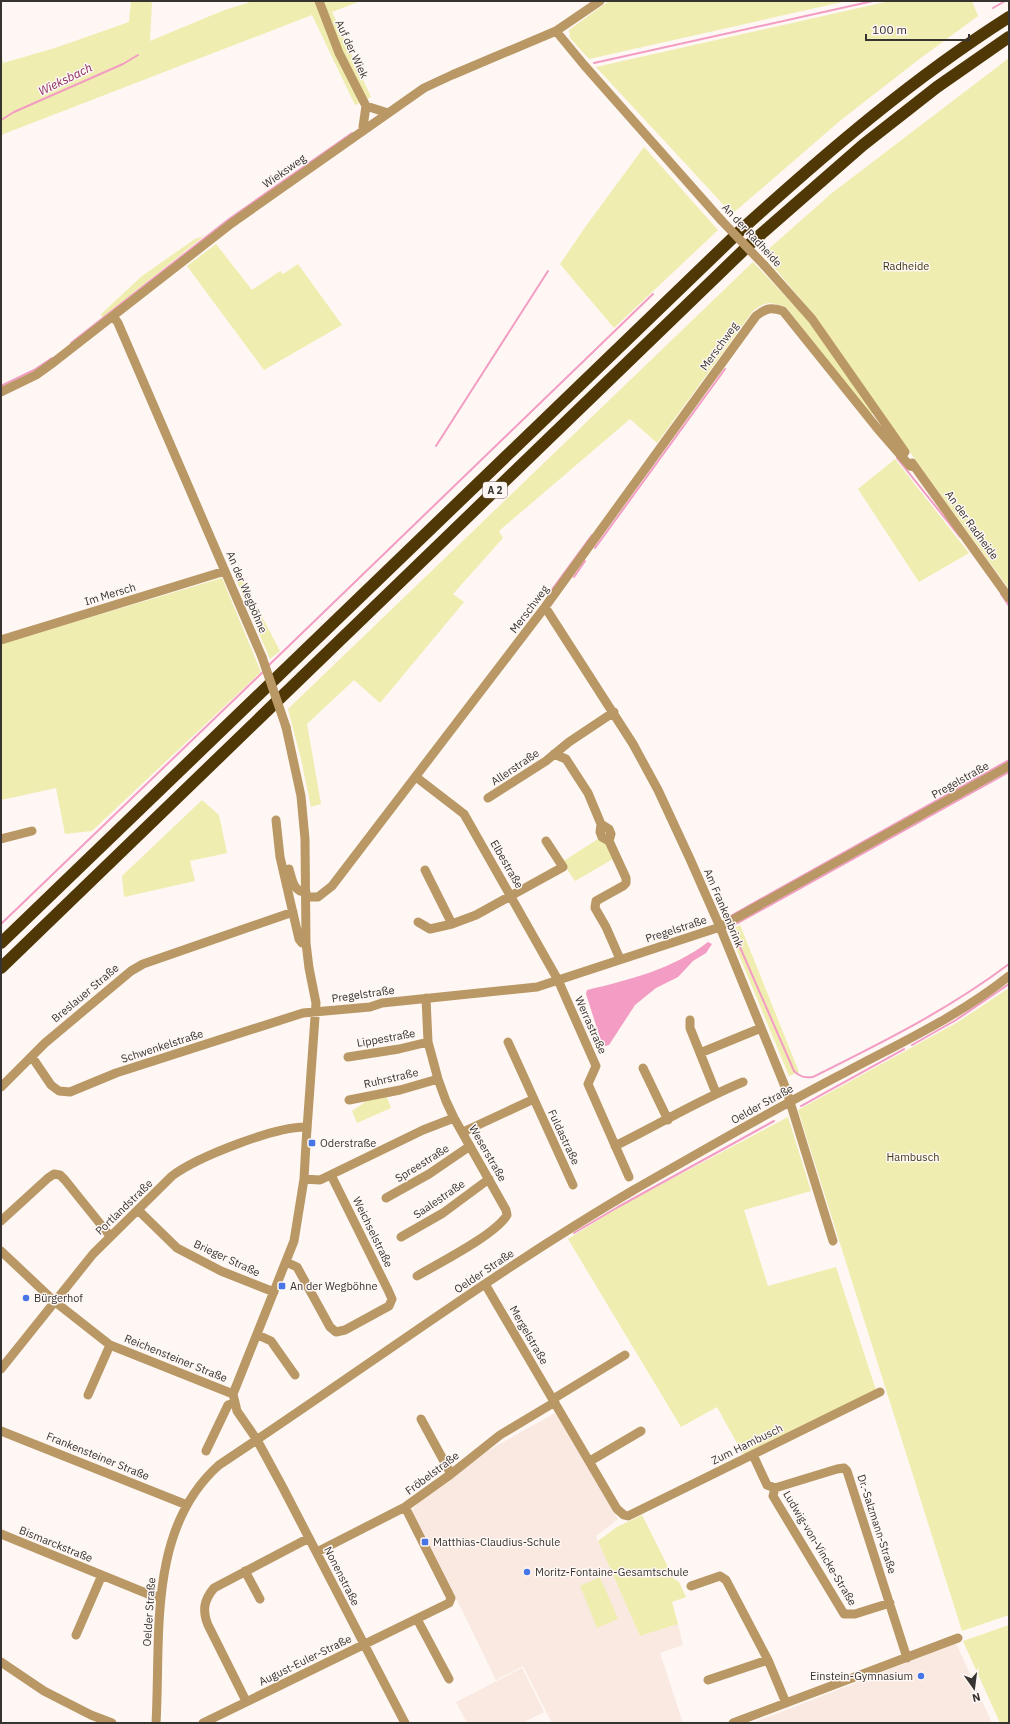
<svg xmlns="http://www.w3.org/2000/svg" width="1010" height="1724" font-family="'IBM Plex Sans',sans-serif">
  <rect width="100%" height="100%" fill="#fef7f3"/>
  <path fill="#f9e9e1" d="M555 1413 618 1519 596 1536 640 1636 678 1624 683 1645 660 1653 683 1723H552L523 1666 496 1680 459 1604 412 1513 413 1509 419 1502 489 1450Z
    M956 1643 992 1723H752L789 1709Z
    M522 1668 544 1712 522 1723H467L456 1702Z"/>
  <path fill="#efedaf" d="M131 1H152L150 41 222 11 253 1H361L332 12 371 97 355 105 312 15 1 135V51L3 63 55 48 129 22Z
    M609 1H847L589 59 570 38 569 30Z
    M890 1H972L978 16 918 60 841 120 732 214 596 67Z
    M1009 58V589L919 465 814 315 763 254 832 193Z
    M644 147 718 230 614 328 560 264 586 226Z
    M204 236 102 318 101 314 142 276 195 239Z
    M216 244 252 290 280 271 283 274 298 264 342 325 264 370 187 266Z
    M753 262 807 319 873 413 870 415 786 307C770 302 766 301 753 311L657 443 630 419 499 531 503 538 453 594 464 602 380 703 354 680 307 724 321 804 311 807 301 759 288 709Z
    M895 459 969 553 919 582 858 489Z
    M239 573 280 651 270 659 234 575Z
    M222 578 261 672 92 831 65 834 56 788 1 800V644Z
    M202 800 219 815 227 853 190 861 195 881 124 897 122 876Z
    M598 839 607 844 613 859 575 881 562 862Z
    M740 925 799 1072 789 1076 729 931Z
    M1009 988V1615L962 1631 798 1110 958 1022Z
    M386 1095 391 1108 357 1123 352 1111 371 1098Z
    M788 1117 811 1191 744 1210 768 1286 836 1267 876 1390 743 1454 717 1407 681 1427 568 1239 619 1207Z
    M642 1515 674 1579 679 1582 686 1597 672 1602 678 1624 640 1636 598 1541 617 1527Z
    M600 1577 618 1619 597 1628 580 1586Z
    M1009 1625V1723H1000L963 1641Z"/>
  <path fill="#f39cc4" d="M708 942 712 944 706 953 693 961 678 977 656 988 635 1005 609 1045 605 1046 602 1044 586 994 587 990C629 980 673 969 708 942Z"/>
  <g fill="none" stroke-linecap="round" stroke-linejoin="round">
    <path stroke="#f39cc4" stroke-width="2" d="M993 8 1005 1
      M594 63 873 1
      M1 120 14 112 123 64 138 55
      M71 343 229 219 352 133
      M1 386 34 370 52 358
      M436 446 548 271
      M897 458 960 537
      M595 548 725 369
      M574 577 585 561
      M1001 594 1009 606
      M548 595 592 535
      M268 666 653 294
      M1009 772 736 924 733 926V931L794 1071C800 1077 805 1078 813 1077 881 1043 948 1010 1009 964
      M727 918 1009 760
      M1 924 264 671
      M912 1045 956 1020 1009 984
      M801 1106 904 1049
      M574 1233 618 1207 774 1121"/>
    <path stroke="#b99865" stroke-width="9" d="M319 1 339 53 366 106 363 127 365 129
      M556 31 584 65 721 220
      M366 106 385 112 386 114
      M764 265 812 319 905 452
      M113 316 118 323 262 657
      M1 392 36 375 54 362 232 223 424 88 452 75 556 31 600 1
      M912 463 1009 598
      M545 607 633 744 658 790 690 859 720 927 786 1089 833 1241
      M1 640 225 571
      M286 727 301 796 305 839 306 943 309 968 316 1003 306 1143 304 1179 294 1241 233 1394 237 1411 257 1440 282 1486 405 1723
      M554 754 566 759 588 793 601 824 600 832 602 837 609 841
      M416 777 464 814 558 980 596 1066 588 1084 629 1177
      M488 798 546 761 569 742 614 712
      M276 820 280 857 299 939 302 943H306
      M601 824 609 829 611 834 609 841 626 878V883L623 886 596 901 595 908 606 927 620 959
      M1 839 32 831
      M289 869C292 879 293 892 306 892
      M425 870 452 924
      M306 897H318L332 886 545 607 756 316C766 308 771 307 783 311L877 428 910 466 915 467
      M418 922 430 929 452 924 476 915 563 867 546 841
      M690 1020V1028L716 1093
      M508 1042 573 1185
      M700 1053 761 1028
      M32 1057 51 1085 59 1091 70 1092 116 1073 303 1013 370 1007 382 1003 537 987 720 927 1009 766
      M348 1057 399 1049 428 1042
      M643 1068 668 1120
      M1 1087 45 1043 131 971 143 964 293 912
      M349 1100 400 1090 438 1079
      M463 1132 534 1099
      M615 1146C658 1125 699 1100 743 1082
      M304 1179 320 1180 423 1130 454 1118
      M386 1198 429 1174 470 1146
      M138 1210 177 1248 221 1271 274 1292
      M1 1221 48 1178 54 1174 60 1175 65 1180 110 1236
      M401 1237 443 1213 489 1179
      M1 1251 54 1301 110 1345 233 1394
      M286 1262 297 1267 330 1327 336 1332 345 1330 389 1306 392 1299 388 1290 331 1175
      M417 1276C439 1263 495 1235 507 1215L506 1210 454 1118 446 1101 438 1079 428 1042 426 998
      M485 1284 617 1509 624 1515 628 1516 880 1392
      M258 1335 271 1341 295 1375
      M1 1369 93 1254 172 1176C197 1157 276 1126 307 1127
      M88 1395 110 1345
      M553 1399 625 1355
      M421 1419 451 1474
      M1 1431 187 1505
      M206 1451 228 1405 234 1403
      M753 1455 767 1485 775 1488
      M590 1461 641 1431
      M775 1488 837 1469 844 1468 847 1471 907 1658
      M775 1488 773 1496 844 1614H855L890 1603
      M1 1534 153 1596H160
      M317 1552 405 1507 451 1474 500 1435 555 1402
      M245 1571 260 1599
      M691 1586 720 1576 726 1580 768 1660 786 1703
      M417 1619 449 1679
      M76 1635 102 1575
      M1 1662 44 1691 91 1715 112 1723
      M708 1680 768 1660
      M246 1701 208 1625C202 1610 204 1600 214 1588L309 1538
      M156 1723C161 1636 147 1529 219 1465 357 1374 489 1275 632 1191 702 1151 772 1110 844 1073 900 1043 959 1016 1009 976
      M203 1723 449 1603 451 1598 405 1507
      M733 1723 958 1638"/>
    <path stroke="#503706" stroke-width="12" d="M1 943 742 229C826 153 913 78 1009 17
      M1 968 752 242 863 145 937 87 1009 37"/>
    <path stroke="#b99865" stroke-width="9" d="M721 220 764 265
      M262 657 286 727"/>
  </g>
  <g fill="#4876e8" stroke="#fef7f3" stroke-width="1.5">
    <rect x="308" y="1139" width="8" height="8" rx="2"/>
    <rect x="278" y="1282" width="8" height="8" rx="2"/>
    <circle cx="26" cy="1298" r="4"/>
    <rect x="421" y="1538" width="8" height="8" rx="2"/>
    <circle cx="527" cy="1572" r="4"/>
    <circle cx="921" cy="1676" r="4"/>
  </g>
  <g text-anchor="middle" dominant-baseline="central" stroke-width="3" stroke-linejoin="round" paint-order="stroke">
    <rect fill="#fef7f3" stroke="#726e6b" stroke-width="1" x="483" y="482" width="24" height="16" rx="3"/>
    <g font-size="10" font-weight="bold" fill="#363331">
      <text x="495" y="490">A 2</text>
    </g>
    <g font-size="11" fill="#363331" stroke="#fef7f3">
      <text transform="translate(352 49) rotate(65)">Auf der Wiek</text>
      <text transform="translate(284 171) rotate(-35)">Wieksweg</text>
      <text transform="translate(752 235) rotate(47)">An der Radheide</text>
      <text transform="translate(719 346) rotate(-54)">Merschweg</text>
      <text transform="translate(972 525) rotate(54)">An der Radheide</text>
      <text transform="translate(247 592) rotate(67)">An der Wegböhne</text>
      <text transform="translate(110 594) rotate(-17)">Im Mersch</text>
      <text transform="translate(529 609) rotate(-53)">Merschweg</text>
      <text transform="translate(515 767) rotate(-34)">Allerstraße</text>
      <text transform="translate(960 780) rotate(-29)">Pregelstraße</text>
      <text transform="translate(507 864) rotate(60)">Elbestraße</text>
      <text transform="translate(724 908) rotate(67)">Am Frankenbrink</text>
      <text transform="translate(676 929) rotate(-18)">Pregelstraße</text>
      <text transform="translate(85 993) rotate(-40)">Breslauer Straße</text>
      <text transform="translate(363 994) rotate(-8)">Pregelstraße</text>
      <text transform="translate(591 1025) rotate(66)">Werrastraße</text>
      <text transform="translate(386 1038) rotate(-10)">Lippestraße</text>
      <text transform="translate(162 1046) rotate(-18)">Schwenkelstraße</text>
      <text transform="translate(391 1078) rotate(-13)">Ruhrstraße</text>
      <text transform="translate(762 1104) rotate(-29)">Oelder Straße</text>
      <text transform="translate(564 1137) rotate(65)">Fuldastraße</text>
      <text transform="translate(488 1153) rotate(60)">Weserstraße</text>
      <text transform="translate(422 1163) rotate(-32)">Spreestraße</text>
      <text transform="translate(439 1199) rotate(-34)">Saalestraße</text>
      <text transform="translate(124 1207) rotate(-44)">Portlandstraße</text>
      <text transform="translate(373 1232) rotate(64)">Weichselstraße</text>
      <text transform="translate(227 1258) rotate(25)">Brieger Straße</text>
      <text transform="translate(484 1271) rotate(-34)">Oelder Straße</text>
      <text transform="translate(529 1335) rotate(60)">Mergelstraße</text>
      <text transform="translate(176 1358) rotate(22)">Reichensteiner Straße</text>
      <text transform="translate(747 1444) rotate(-26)">Zum Hambusch</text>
      <text transform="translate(98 1456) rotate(22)">Frankensteiner Straße</text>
      <text transform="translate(432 1473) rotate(-37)">Fröbelstraße</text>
      <text transform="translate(877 1524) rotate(72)">Dr.-Salzmann-Straße</text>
      <text transform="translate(56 1544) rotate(22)">Bismarckstraße</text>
      <text transform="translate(820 1548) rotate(59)">Ludwig-von-Vincke-Straße</text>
      <text transform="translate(342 1576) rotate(63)">Nonenstraße</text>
      <text transform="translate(149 1612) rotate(-86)">Oelder Straße</text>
      <text transform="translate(305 1660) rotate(-26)">August-Euler-Straße</text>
    </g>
    <g font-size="11" fill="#3d3b14" stroke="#fef7f3">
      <text x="906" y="266">Radheide</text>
      <text x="913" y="1157">Hambusch</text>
    </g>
    <g font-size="11" fill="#363331" stroke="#fef7f3" text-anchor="start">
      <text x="320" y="1143">Oderstraße</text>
      <text x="290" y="1286">An der Wegböhne</text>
      <text x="34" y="1298">Bürgerhof</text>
      <text x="433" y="1542">Matthias-Claudius-Schule</text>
      <text x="535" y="1572">Moritz-Fontaine-Gesamtschule</text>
      <text x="913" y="1676" text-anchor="end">Einstein-Gymnasium</text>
    </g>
    <g font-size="12" font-style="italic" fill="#8a265c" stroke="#fef7f3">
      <text transform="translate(65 79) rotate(-26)">Wieksbach</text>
    </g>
  </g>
  <rect width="1010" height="1724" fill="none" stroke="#363331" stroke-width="4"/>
  <g transform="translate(974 1688) rotate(166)" stroke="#fef7f3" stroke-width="3" paint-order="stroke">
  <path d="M0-3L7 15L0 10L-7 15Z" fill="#363331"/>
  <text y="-6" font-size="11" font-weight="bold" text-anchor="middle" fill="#363331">N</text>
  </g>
  <path d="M866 34v6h103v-6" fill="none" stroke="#363331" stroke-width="2"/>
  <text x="872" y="34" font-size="12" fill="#363331" stroke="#fef7f3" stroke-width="3" paint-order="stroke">100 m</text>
</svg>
